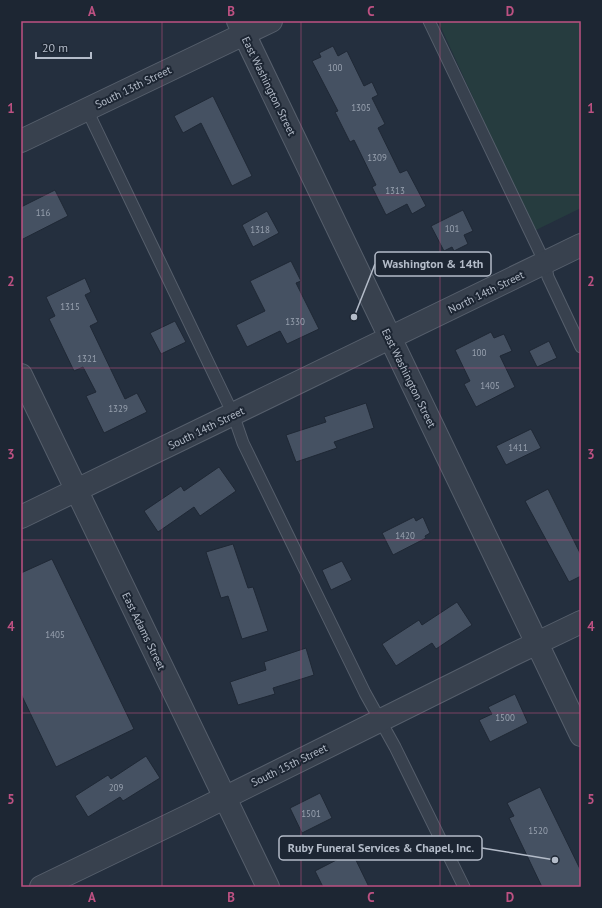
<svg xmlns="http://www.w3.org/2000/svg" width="602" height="908" font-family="'PT Sans',sans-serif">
  <rect width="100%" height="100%" fill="#242f3e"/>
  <path fill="#263c3f" d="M438 21H581V208L534 231Z"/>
  <path fill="#455162" stroke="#1f2835" d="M333 46 338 56 347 51 364 86 372 82 378 95 372 98 385 124 378 128 400 173 407 170 426 206 412 214 407 204 386 215 372 187 376 185 354 140 350 142 335 112 338 111 312 61 321 57 319 53Z
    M213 96 252 176 232 186 201 123 183 133 174 116Z
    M55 190 68 216 21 240V207Z
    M463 210 473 231 464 235 468 244 454 251 452 247 444 251 431 226Z
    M267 211 279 233 253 247 242 225Z
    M291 261 301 281 296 283 319 329 287 344 280 331 247 347 236 325 265 311 250 281Z
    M85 278 91 292 85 295 98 322 90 326 125 399 137 393 147 412 104 433 86 396 96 392 83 367 74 371 49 319 55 316 46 297Z
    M175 321 186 342 161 354 150 333Z
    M491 332 494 338 504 334 512 351 500 356 515 387 476 407 464 384 470 381 455 350Z
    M549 341 557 358 537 367 529 351Z
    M366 403 374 428 334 442 337 448 296 462 286 435 326 422 324 417Z
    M531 429 541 448 506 465 496 446Z
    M219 467 236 491 200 516 194 507 158 532 144 511 181 486 184 491Z
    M548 489 581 555V576L569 582 525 501Z
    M414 517 416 521 423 517 430 533 425 536 426 538 393 555 382 533Z
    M233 544 248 588 253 587 268 631 242 639 228 596 221 598 206 552Z
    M52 559 134 729 56 767 21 694V573Z
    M342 561 352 580 331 590 322 570Z
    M457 602 472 625 436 649 432 643 396 666 382 644 419 620 422 625Z
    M306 648 314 675 273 688 275 694 238 705 230 682 266 670 264 662Z
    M515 694 528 723 490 742 479 720 492 714 488 707Z
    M146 756 160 778 123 801 120 797 88 817 75 796 108 775 111 779Z
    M540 787 581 871V887H542L509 818 514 816 507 803Z
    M320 793 332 818 302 833 290 808Z
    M352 852 369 887H323L315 871Z"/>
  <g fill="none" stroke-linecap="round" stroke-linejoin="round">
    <defs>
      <path id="lane" d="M429 21 545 263 548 277 581 347
        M87 110 233 414 243 443 365 693 395 747 464 887"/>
      <path id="street" d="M238 21 581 735
        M21 141 271 21
        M21 375 268 887
        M21 517 581 245
        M41 887 190 815 510 656 581 622"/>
    </defs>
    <use href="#lane" stroke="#565f6c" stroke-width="13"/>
    <use href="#street" stroke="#565f6c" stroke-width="24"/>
    <use href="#lane" stroke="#38414e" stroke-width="11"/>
    <use href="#street" stroke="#38414e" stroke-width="22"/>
  </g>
  <path fill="none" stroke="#bd5182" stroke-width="1" stroke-opacity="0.55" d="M162 21V887M301 21V887M440 21V887M21 195H581M21 368H581M21 540H581M21 713H581"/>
  <g text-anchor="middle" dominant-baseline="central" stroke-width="4" stroke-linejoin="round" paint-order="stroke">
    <g font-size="9" fill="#98a1af">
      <text x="335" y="67">100</text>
      <text x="361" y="107">1305</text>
      <text x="377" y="157">1309</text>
      <text x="395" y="190">1313</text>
      <text x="43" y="212">116</text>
      <text x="452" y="228">101</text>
      <text x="260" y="229">1318</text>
      <text x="70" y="306">1315</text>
      <text x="295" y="321">1330</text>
      <text x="479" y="352">100</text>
      <text x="87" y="358">1321</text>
      <text x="490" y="385">1405</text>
      <text x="118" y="408">1329</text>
      <text x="518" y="447">1411</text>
      <text x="405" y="535">1420</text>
      <text x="55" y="634">1405</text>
      <text x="505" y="717">1500</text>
      <text x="116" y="787">209</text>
      <text x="311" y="813">1501</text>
      <text x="538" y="830">1520</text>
    </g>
    <g font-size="11" fill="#b4bcc9" stroke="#1d2633">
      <text transform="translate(269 86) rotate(64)">East Washington Street</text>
      <text transform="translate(133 87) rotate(-26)">South 13th Street</text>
      <text transform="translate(486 292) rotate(-26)">North 14th Street</text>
      <text transform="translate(409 378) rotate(64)">East Washington Street</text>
      <text transform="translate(206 428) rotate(-26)">South 14th Street</text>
      <text transform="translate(144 631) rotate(64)">East Adams Street</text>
      <text transform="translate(289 765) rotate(-26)">South 15th Street</text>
    </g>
  </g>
  <path fill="none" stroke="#b4bcc9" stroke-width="1.5" d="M354 317L375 264M555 860L482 848"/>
  <g fill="#b4bcc9" stroke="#1d2633" stroke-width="1.5">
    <circle cx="354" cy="317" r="4"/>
    <circle cx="555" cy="860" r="4"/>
  </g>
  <g fill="#1d2633" stroke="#b4bcc9" stroke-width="1.5">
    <rect x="375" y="252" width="116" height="24" rx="4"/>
    <rect x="279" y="836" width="203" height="24" rx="4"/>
  </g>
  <g font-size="12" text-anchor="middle" font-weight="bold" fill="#b4bcc9">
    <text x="433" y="268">Washington &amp; 14th</text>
    <text x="381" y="852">Ruby Funeral Services &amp; Chapel, Inc.</text>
  </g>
  <rect width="602" height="908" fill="none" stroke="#1d2633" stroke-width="44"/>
  <path d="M36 52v6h55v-6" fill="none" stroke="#b4bcc9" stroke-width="2"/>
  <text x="42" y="52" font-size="12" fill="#b4bcc9" stroke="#1d2633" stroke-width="3" paint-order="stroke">20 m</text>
  <rect x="22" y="22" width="558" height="864" fill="none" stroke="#bd5182" stroke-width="1.5"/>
  <g font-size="13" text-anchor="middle" font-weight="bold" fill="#bd5182">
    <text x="92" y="16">A</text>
    <text x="231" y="16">B</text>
    <text x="371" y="16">C</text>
    <text x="510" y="16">D</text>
    <text x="11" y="113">1</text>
    <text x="591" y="113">1</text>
    <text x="11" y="286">2</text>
    <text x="591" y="286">2</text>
    <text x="11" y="459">3</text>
    <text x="591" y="459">3</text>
    <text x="11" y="631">4</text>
    <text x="591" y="631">4</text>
    <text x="11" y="804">5</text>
    <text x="591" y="804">5</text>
    <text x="92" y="902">A</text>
    <text x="231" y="902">B</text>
    <text x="371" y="902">C</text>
    <text x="510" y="902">D</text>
  </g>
</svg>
